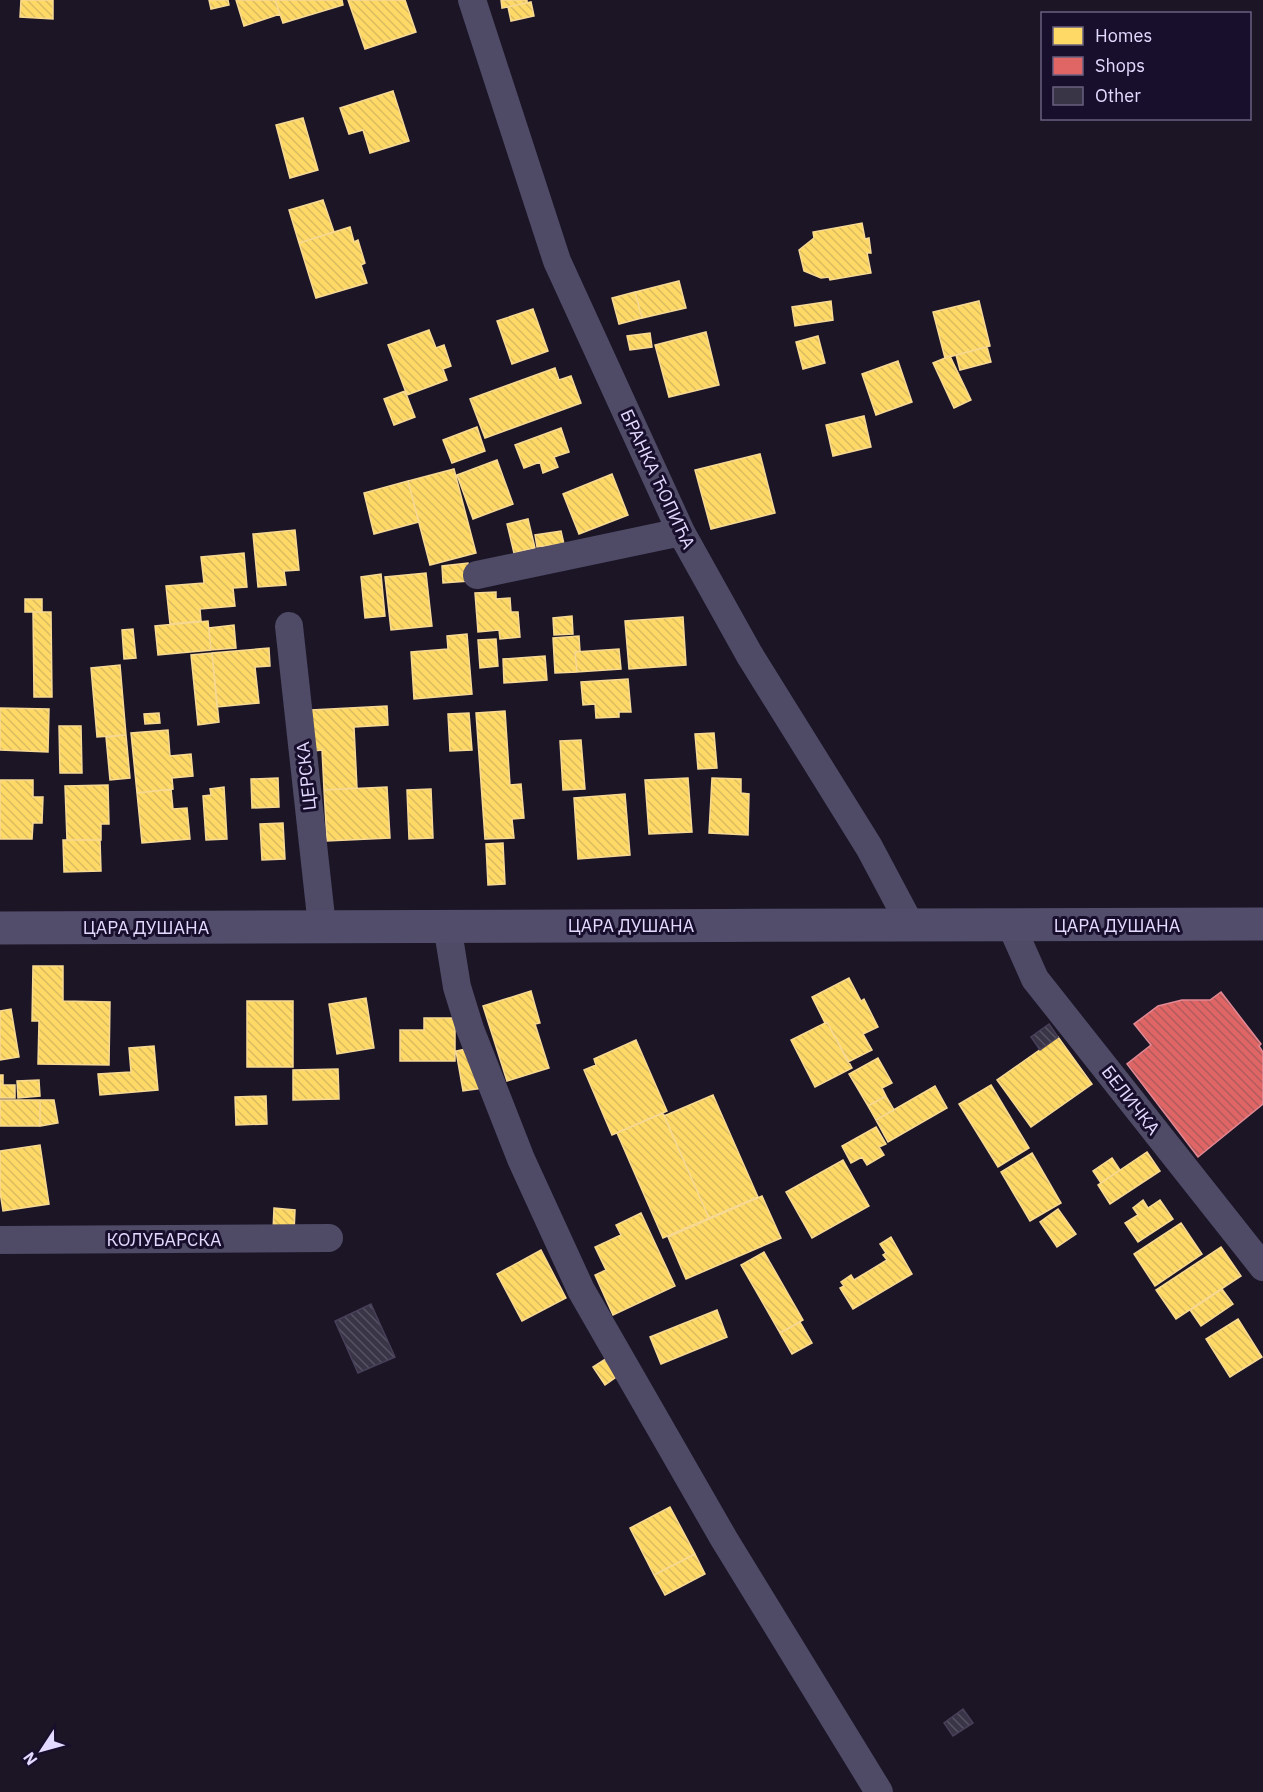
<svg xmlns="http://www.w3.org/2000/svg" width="1263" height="1792" font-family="'IBM Plex Sans',sans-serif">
  <defs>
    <pattern id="homes-back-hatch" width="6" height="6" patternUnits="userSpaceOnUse" patternTransform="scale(1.5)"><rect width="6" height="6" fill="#ffd966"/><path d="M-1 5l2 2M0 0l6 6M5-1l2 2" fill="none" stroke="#dabb61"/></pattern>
    <pattern id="shops-back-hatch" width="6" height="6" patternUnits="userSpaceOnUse" patternTransform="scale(1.5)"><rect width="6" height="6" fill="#e06666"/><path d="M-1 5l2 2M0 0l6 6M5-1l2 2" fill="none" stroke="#b15b5e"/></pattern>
    <pattern id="building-back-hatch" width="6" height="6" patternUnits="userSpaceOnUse" patternTransform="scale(1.5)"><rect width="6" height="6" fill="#3a3447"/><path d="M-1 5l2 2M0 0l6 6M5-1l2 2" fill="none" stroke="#565163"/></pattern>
  </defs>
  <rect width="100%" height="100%" fill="#1b1526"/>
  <path fill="url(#homes-back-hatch)" stroke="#f7d994" stroke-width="1.5" d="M21 0H53V19L20 17Z
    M209 0H228L229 5 211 9Z
    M236 0H275L280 14 244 26Z
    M275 0H342L343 5 283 23Z
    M348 0H405L416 32 365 49Z
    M501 0H527V3L502 8Z
    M531 2 534 16 511 21 508 7Z
    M393 91 409 141 370 153 363 130 349 134 340 108Z
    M303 118 318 170 290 178 276 125Z
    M323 200 334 232 299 243 289 210Z
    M862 223 865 239 869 238 871 253H867L871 273 830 280 829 277 821 278 804 271 799 250 814 238 813 232Z
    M350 227 354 242 358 240 365 263 361 265 367 283 316 298 299 243Z
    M679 281 686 308 642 318 635 292Z
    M635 292 642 318 619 324 612 298Z
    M831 301 833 320 795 326 792 307Z
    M979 301 990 346 945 358 933 312Z
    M533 309 548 351 512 364 497 321Z
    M429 330 436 348 444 345 451 366 443 369 447 380 407 395 388 345Z
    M706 332 719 385 669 397 655 345Z
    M650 333 652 347 630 350 627 336Z
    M818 336 825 363 803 369 796 342Z
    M987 347 991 362 960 370 956 355Z
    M950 356 971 400 954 408 933 363Z
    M898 361 912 402 876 415 862 374Z
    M555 368 559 380 571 376 581 403 485 438 470 399Z
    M405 391 415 417 394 425 384 399Z
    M864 416 871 447 833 456 826 425Z
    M477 427 485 451 452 463 443 440Z
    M561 428 569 452 554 457 558 467 543 473 540 462 524 468 515 445Z
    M760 454 775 513 711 529 695 470Z
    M497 460 513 504 473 519 457 475Z
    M454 469 476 553 430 565 408 481Z
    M612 474 628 515 579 534 563 494Z
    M408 481 419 522 374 534 364 493Z
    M528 519 535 548 514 553 507 524Z
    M295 530 299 570 284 571 286 585 258 587 253 534Z
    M561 531 564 544 537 547 535 535Z
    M244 553 247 587 233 588 235 606 200 609 201 621 170 624 166 586 204 583 201 557Z
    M468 563 469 581 443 583 442 566Z
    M426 573 432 626 391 630 385 577Z
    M381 574 385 616 365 618 361 577Z
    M496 592V599L510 598 511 612H518L520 637 500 639 499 630 478 632 475 593Z
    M25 599H42V612H25Z
    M33 612H51L52 697H34Z
    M572 616 573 634 554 635 553 618Z
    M683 617 686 665 629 669 625 621Z
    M208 621 211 650 158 655 155 626Z
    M234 625 236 648 211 650 209 628Z
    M133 629 136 658 124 659 122 630Z
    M467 634 472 694 414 699 411 652 448 649 447 636Z
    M579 636 580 652H575L577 672 555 673 553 638Z
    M496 639 498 666 480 668 478 640Z
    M269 648 270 666 255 667 259 703 217 707 212 653Z
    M619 649 621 669 577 672 575 652Z
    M212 653 219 722 198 725 191 655Z
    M545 656 547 680 504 683 503 659Z
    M120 665 126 735 97 737 91 668Z
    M628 679 631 712H619V717L596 718 595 704 583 705 581 682Z
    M387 706 388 725 354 727 357 788 324 790 322 750 314 751 311 710Z
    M0 708 49 709 48 752 0 750Z
    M505 711 510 785 521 784 524 818 512 819 514 838 485 839 476 713Z
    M159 713 160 723 145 724 144 714Z
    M469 713 472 750 450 751 448 714Z
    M59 726H81L82 773H60Z
    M168 730 170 756 191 754 193 776 172 778 173 789 137 793 131 733Z
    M714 733 717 768 698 769 695 734Z
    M126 735 130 778 110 780 106 737Z
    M581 740 585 789 563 790 560 741Z
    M278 778 279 807 252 808 251 779Z
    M688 778 692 832 649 834 645 780Z
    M712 778 741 779V793L749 794 748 835 709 833Z
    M0 780H33V797H43L42 823H33L32 839H0Z
    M108 785 109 824H101V840H67L65 786Z
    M224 787 227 839 206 840 203 796 211 795 210 789Z
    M387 787 390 838 327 841 324 790Z
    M171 789 173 809 187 808 190 839 142 843 137 793Z
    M431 789 433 838 409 839 407 790Z
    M625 794 630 855 578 859 574 798Z
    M283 823 285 859 262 860 260 824Z
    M63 840H100L101 871 64 872Z
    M503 843 505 884 488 885 486 844Z
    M33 966H63V1001L110 1002 109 1065 38 1064 39 1021H32Z
    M849 978 861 1001 864 999 878 1027 863 1034 872 1050 848 1062 827 1022 825 1023 812 997Z
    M531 991 540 1023 535 1024 549 1068 507 1081 483 1006Z
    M366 998 374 1048 337 1054 329 1004Z
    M247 1001H293V1067H247Z
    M11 1009 19 1057 0 1060V1011Z
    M424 1018H455V1061H400V1030H424Z
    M827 1022 852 1068 815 1087 791 1040Z
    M1058 1037 1092 1084 1031 1127 997 1080Z
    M636 1040 667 1111 612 1135 584 1070 596 1065 594 1059Z
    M154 1046 158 1090 100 1095 98 1074 131 1072 129 1048Z
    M476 1047 483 1088 463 1091 456 1051Z
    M878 1058 892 1083 882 1088 886 1096 868 1106 849 1074Z
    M338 1069 339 1099 293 1100V1070Z
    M0 1075H3V1085H15V1098H0Z
    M39 1080 40 1096 18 1098 17 1081Z
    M991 1085 1029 1148 998 1167 959 1104Z
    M935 1086 947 1108 888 1142 876 1120Z
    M713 1095 758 1197 709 1218 664 1116Z
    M266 1096 267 1124 236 1125 235 1097Z
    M886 1096 894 1110 876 1120 868 1106Z
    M0 1100H40V1126H0Z
    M40 1100H54L58 1123 40 1126Z
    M663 1113 709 1218 663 1238 617 1133Z
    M876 1127 886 1144 879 1147 884 1155 867 1165 862 1157 851 1163 842 1146Z
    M40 1145 49 1204 3 1211 0 1192V1151Z
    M1147 1152 1160 1171 1110 1204 1098 1185Z
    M1032 1153 1061 1203 1030 1221 1001 1172Z
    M1112 1158 1120 1170 1101 1183 1093 1171Z
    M843 1160 869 1206 812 1238 786 1192Z
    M762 1196 781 1238 686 1279 668 1237Z
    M1143 1200 1148 1208 1160 1200 1173 1219 1138 1242 1125 1223 1138 1215 1133 1208Z
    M274 1208 295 1210 294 1232 273 1231Z
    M1058 1209 1076 1234 1057 1247 1040 1222Z
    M641 1213 675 1286 613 1315 595 1275 606 1270 595 1247 621 1235 616 1225Z
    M1181 1223 1202 1254 1155 1286 1134 1254Z
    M891 1237 912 1274 853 1309 840 1288 844 1286 841 1282 851 1275 854 1280 887 1260 883 1255 886 1253 880 1244Z
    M1221 1247 1241 1276 1176 1319 1156 1290Z
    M541 1250 566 1298 522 1321 497 1274Z
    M764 1252 803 1320 780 1333 741 1265Z
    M1222 1289 1233 1304 1201 1326 1190 1310Z
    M717 1310 727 1337 661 1364 650 1337Z
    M1238 1319 1262 1357 1230 1377 1206 1339Z
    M800 1322 812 1343 792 1354 780 1333Z
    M607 1358 619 1375 605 1385 593 1367Z
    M670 1507 695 1554 654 1575 630 1528Z
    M695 1554 705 1574 665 1595 654 1575Z"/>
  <path fill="url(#shops-back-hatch)" stroke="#e18994" stroke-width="1.5" d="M1221 992 1261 1044 1259 1046 1263 1052V1104L1198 1157 1127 1064 1151 1045 1134 1024 1158 1006 1182 1000H1210Z"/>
  <path fill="url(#building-back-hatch)" stroke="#474058" stroke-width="1.5" d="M1049 1024 1058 1037 1040 1050 1031 1037Z
    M371 1304 395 1357 358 1373 335 1321Z
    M963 1709 973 1723 953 1736 944 1723Z"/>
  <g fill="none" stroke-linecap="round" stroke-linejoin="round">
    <path stroke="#4f4a66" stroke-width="28" d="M472 0 557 261 681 532 749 654 869 847 911 926
      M477 575 681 532
      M289 626 322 926
      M447 925 457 987 470 1029 521 1159 581 1290 724 1539 879 1792
      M1011 925 1035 979 1263 1267
      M0 1240 329 1238"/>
    <path stroke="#534d6c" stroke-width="33" d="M0 928C421 925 842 926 1263 924"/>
  </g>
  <g text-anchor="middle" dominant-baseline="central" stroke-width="6" stroke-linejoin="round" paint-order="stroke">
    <g font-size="18" fill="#e3daff" stroke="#180f2c">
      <text transform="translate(658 479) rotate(65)">БРАНКА ЋОПИЋА</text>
      <text transform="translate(306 776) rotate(-96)">ЦЕРСКА</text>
      <text x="631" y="925">ЦАРА ДУШАНА</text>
      <text x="1117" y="925">ЦАРА ДУШАНА</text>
      <text x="146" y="927">ЦАРА ДУШАНА</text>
      <text transform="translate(1131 1100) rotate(52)">БЕЛИЧКА</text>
      <text x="164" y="1239">КОЛУБАРСКА</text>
    </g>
  </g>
  <rect x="1041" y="12" width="210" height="108" fill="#180f2c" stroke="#696080" stroke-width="1.5"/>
  <rect x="1053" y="27" width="30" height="18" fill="#ffd966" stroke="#696080" stroke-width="1.5"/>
  <text x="1095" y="42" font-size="18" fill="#e3daff">Homes</text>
  <rect x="1053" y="57" width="30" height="18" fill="#e06666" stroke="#696080" stroke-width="1.5"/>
  <text x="1095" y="72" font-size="18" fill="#e3daff">Shops</text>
  <rect x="1053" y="87" width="30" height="18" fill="#3a3447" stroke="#696080" stroke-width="1.5"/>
  <text x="1095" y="102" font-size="18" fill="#e3daff">Other</text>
  <g transform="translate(42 1750) rotate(234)" stroke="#180f2c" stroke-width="4.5" paint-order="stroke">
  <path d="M0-4.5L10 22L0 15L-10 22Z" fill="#e3daff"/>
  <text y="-9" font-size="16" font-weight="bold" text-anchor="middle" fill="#e3daff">N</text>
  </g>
</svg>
